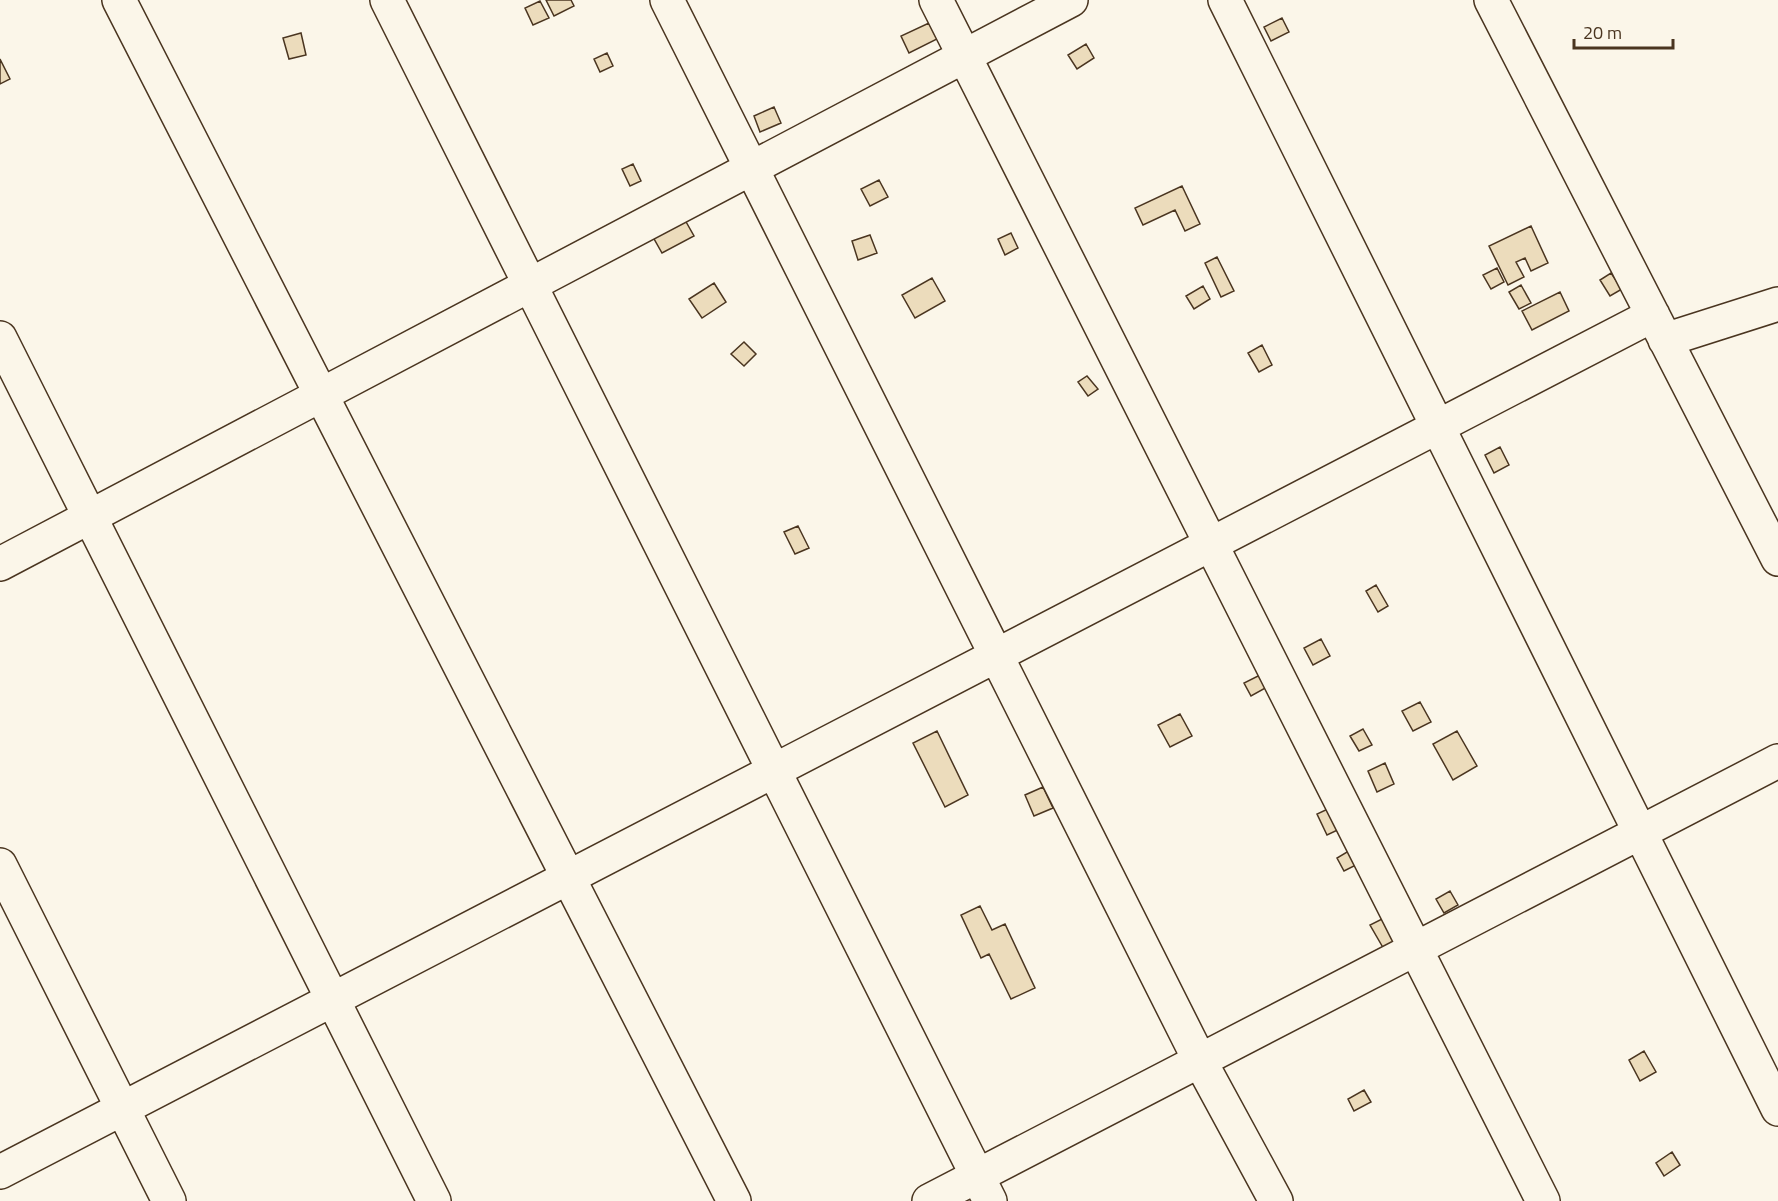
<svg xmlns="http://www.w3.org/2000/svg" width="1778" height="1201" font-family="'Titillium Web',sans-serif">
  <rect width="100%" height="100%" fill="#fbf6e9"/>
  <path fill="#ecdcbc" stroke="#4a3520" stroke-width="1.5" d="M546 0H571L574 6 554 16Z
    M540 1 549 18 533 25 525 8Z
    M1282 18 1289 32 1271 41 1264 27Z
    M929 23 937 39 909 53 901 36Z
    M301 33 306 55 289 59 283 38Z
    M1086 44 1094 58 1077 69 1068 55Z
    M607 53 613 66 600 72 594 59Z
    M0 59 10 79 0 84Z
    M774 107 781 123 760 132 754 116Z
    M633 164 641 181 630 186 622 169Z
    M879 180 888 197 870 206 861 189Z
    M1182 186 1200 224 1185 231 1175 210 1143 225 1135 208Z
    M685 220 694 236 662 253 653 237Z
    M1531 226 1548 263 1531 271 1525 258 1516 262 1524 277 1508 285 1489 246Z
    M1011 233 1018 248 1005 255 998 239Z
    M870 235 877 253 858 260 852 241Z
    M1217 257 1234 291 1221 297 1205 263Z
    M1497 268 1504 282 1491 289 1483 275Z
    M1611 273 1622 289 1610 296 1600 280Z
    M932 278 945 301 915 318 902 295Z
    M714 283 726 302 702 318 689 299Z
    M1521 285 1531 303 1519 309 1509 292Z
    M1203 286 1210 299 1194 309 1186 296Z
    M1560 292 1569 311 1532 330 1522 311Z
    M744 342 756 354 744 366 731 354Z
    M1262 345 1272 365 1259 372 1248 353Z
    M1087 376 1098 389 1088 396 1078 382Z
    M1500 447 1509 465 1494 473 1485 455Z
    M798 526 809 548 795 554 784 532Z
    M1376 585 1388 606 1378 612 1366 591Z
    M1321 639 1330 656 1313 665 1304 648Z
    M1262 674 1269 686 1251 696 1244 683Z
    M1420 702 1431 722 1413 731 1402 711Z
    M1180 714 1192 736 1170 747 1158 725Z
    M1363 729 1372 745 1359 751 1350 736Z
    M937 731 968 795 945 807 913 743Z
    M1457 731 1477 766 1453 780 1433 744Z
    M1385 763 1394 784 1377 792 1368 771Z
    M1043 787 1053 808 1034 816 1025 795Z
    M1332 807 1342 828 1327 835 1317 814Z
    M1352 849 1360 863 1344 871 1337 858Z
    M1450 891 1458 905 1444 913 1436 899Z
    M980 906 992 930 1005 924 1035 988 1011 999 989 954 981 958 961 915Z
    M1388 916 1402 940 1385 951 1370 925Z
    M1644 1051 1656 1072 1640 1081 1629 1060Z
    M1364 1090 1371 1102 1354 1111 1348 1099Z
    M1672 1152 1680 1165 1664 1176 1656 1163Z"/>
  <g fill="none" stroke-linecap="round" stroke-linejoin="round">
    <defs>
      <path id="minor" d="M119 0 734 1201
        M387 0 990 1201
        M667 0 1200 1061 1276 1201
        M936 0 1543 1201
        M1225 0 1778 1109
        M1491 0 1778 559
        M0 338 434 1201
        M1665 340 1778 304
        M0 564 1071 0
        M0 865 169 1201
        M0 1172 1653 315
        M929 1201 1778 761"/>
    </defs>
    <use href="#minor" stroke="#4a3520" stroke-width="36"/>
    <use href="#minor" stroke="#fbf6e9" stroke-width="33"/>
  </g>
  <path d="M1574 39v9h99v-9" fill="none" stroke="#4a3520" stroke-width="3"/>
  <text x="1583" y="39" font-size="18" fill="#4a3520" stroke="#fbf6e9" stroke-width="4.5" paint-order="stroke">20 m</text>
</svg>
